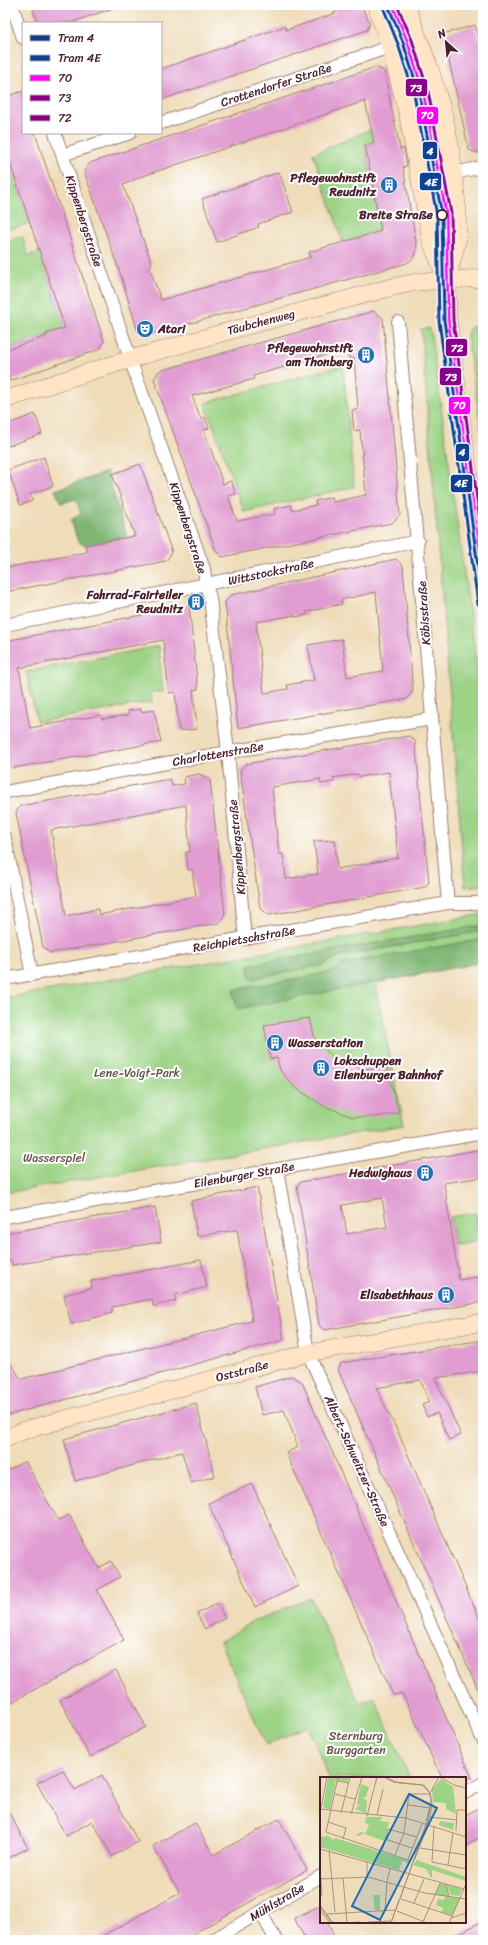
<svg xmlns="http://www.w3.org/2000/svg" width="488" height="1945" font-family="Sriracha,sans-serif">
  <rect width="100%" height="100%" fill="#fff"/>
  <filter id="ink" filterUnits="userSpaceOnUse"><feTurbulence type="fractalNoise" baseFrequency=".025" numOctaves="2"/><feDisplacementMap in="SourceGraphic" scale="8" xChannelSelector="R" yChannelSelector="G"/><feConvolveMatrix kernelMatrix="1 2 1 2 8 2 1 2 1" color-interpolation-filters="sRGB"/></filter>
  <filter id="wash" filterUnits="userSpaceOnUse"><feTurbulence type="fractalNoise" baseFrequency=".012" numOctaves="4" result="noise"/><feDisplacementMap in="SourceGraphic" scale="16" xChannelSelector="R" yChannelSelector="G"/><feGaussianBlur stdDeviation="0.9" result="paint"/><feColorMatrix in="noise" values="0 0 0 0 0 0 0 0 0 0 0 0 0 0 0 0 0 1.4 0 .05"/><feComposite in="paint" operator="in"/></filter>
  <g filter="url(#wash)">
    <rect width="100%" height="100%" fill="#efdcb9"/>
    <path fill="#9cd385" stroke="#737958" d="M372 129 374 143 365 145 380 226 376 233 343 242 313 154Z
      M10 163 30 223 10 229 5 213V165Z
      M22 236 28 256 40 252 59 311 91 300 96 317 68 326 70 333 61 329 46 334 47 336 5 350V242Z
      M471 327H477L480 329 483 348V440L467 336 468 330Z
      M430 328 483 709V885L465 887 421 329Z
      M343 365 354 487 244 512 205 403Z
      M159 646 163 692H151L152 702 37 722 26 672Z
      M483 914V962L375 983 404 1125 5 1193V998Z
      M476 1213 480 1241 454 1245 450 1217Z
      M311 1598 359 1703 374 1697 410 1778H329L308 1726 266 1745 220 1642 254 1621Z"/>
    <path fill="#7db572" stroke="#646a4e" d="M107 472 127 537 85 545 78 542 71 520 81 514 76 499 61 503 55 490Z
      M483 925V931L340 956 323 965 250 979 248 965Z
      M483 939V962L237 1009 233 990 332 972 346 963Z"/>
    <g id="blocks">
      <path fill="#e19dd2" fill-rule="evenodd" d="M36 5H116V7L70 23H38L33 10Z
        M331 5H361L370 23 367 30 161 100V69L285 26 286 30 336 13Z
        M475 25 483 53V150L477 153 469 150 443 34Z
        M376 67 384 71 400 149 404 148 407 166 403 167 417 247 415 257 407 263 148 335 137 329 121 276 84 171 90 163ZM365 101 374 143 365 145 381 231 309 252 311 257 161 300 149 266 152 264 123 185 140 177Z
        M23 91V133H35L104 341 100 349 10 381 5 364V350L47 336 46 334 65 328 5 148V97Z
        M279 172 293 212 258 224 259 227 217 242 202 199Z
        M374 311 383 318 400 515 392 523 222 557 216 551 154 379 159 371ZM348 348 349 359 354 358 358 409 352 410 354 431 360 430 366 495 333 502 332 497 315 501 316 505 292 510 291 505 274 509 275 514 237 521 228 496 236 494 231 481 223 484 204 430 209 428 205 417 201 419 192 396 254 379 253 376 338 351 339 354Z
        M35 414 42 434 5 447V425Z
        M44 457 53 486 30 494 32 501 20 505 8 470Z
        M140 464 172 552 166 561 5 592V568L87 552 85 545 135 536 112 474Z
        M396 559 403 566 413 691 407 699 238 728 225 602 231 595ZM376 592 383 671 347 677 342 639 308 645 314 680 287 685 288 689 264 693 256 622 295 615V617L307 615 306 612 342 604 341 600Z
        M189 606 198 689 193 690 197 729 179 731 175 692 169 693 163 640 19 668 30 728 101 715 102 719 129 715 128 711 141 709V712L154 710 161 742 13 768 7 763 5 755V641Z
        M409 736 415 741 429 882 425 887 269 915 260 908 240 770 246 764ZM389 772 398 858 337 869 335 840 314 841 318 874 286 879 283 854H279L272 787 320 779 321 784 334 782 333 778 358 774 359 777Z
        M199 774 210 779 225 915 219 923 50 953 43 947 16 813 20 806 170 779 172 786 185 784 184 777ZM186 805 190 852H186L188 870 192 869 196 896 99 915 98 909 66 916 51 830Z
        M310 1018 315 1040 336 1060 365 1069 387 1068 399 1113 375 1117H352L322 1105 293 1086 280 1070 277 1058 270 1059 264 1025Z
        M483 1149V1177L444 1183 459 1280 483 1276V1302L324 1330 319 1325 297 1187 300 1182ZM382 1198 387 1227 347 1234 342 1205Z
        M257 1187 284 1340 5 1416V1354L21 1379 252 1321 249 1298 237 1230 197 1236 191 1201Z
        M155 1207 161 1242 12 1265 11 1260 5 1261V1233Z
        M201 1260 207 1287 175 1295 176 1301 153 1306 152 1299 112 1307V1313L71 1324 64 1295 92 1288 91 1281Z
        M483 1340V1371L435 1378 461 1435 449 1440 437 1413 427 1417 422 1405 430 1402 420 1380 376 1388 398 1432 483 1627V1701L338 1370 341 1363Z
        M292 1376 302 1382 472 1778H442L402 1693 393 1695 286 1453 298 1447 284 1410 262 1415 255 1387Z
        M196 1403 215 1476 191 1483 182 1452 75 1481 64 1439Z
        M25 1461 58 1520 69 1515 99 1568 111 1561 120 1577 97 1590 124 1640 5 1706V1472Z
        M252 1484 298 1586 255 1607 208 1503Z
        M217 1603 225 1618 205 1629 197 1614Z
        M116 1670 146 1727 90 1757 60 1700Z
        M63 1770 75 1790 102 1775 138 1842 112 1856 92 1821 66 1836 37 1783Z
        M5 1805 28 1848 5 1860Z
        M483 1806V1836L465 1846V1815Z
        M279 1819 307 1870 182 1940H95L180 1893 153 1846 195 1823 213 1855Z
        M321 1905V1922H327L336 1940H306L294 1918Z
        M483 1921V1940H446Z"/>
    </g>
  </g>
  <g filter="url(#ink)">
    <use href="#blocks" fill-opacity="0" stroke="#9c7e72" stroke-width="1"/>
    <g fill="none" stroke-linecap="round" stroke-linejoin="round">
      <defs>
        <path id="street" d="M12 5 23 38
          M161 123 390 47
          M55 133 134 370 204 569 206 585 210 598 228 752 245 939
          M62 155 130 133
          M454 173 483 167
          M398 322 448 903
          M5 625 418 541
          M5 792 228 752 432 719
          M5 838 32 975
          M5 979 448 903H483
          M277 1169 308 1353 483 1740
          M5 1217 483 1133
          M465 1793 483 1783
          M261 1913 276 1940
          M213 1940 321 1876"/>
        <path id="secondary" d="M376 5 390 47 407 111 431 241 447 281
          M406 5 430 69 444 116 451 151 458 213V237L447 281 448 320 483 580
          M5 400C132 355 262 322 393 287L416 282 483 278
          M5 1439 25 1430 308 1353 483 1322"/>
      </defs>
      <use href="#street" stroke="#9c7e72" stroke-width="14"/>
      <use href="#secondary" stroke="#9c7e72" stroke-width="18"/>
      <use href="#street" stroke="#fff" stroke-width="12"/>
      <use href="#secondary" stroke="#ffe4c6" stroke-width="17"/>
      <defs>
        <path id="bus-1" d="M392 5 407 41 423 92 446 214 448 320 483 580"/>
        <path id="bus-2" d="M387 7 402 43 418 93 441 215 443 321 478 581"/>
        <path id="bus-3" d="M397 5 412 40 428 91 451 213 453 320 483 543"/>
      </defs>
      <use href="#bus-1" stroke="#fff" stroke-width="6"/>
      <use href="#bus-2" stroke="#fff" stroke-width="6"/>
      <use href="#bus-3" stroke="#fff" stroke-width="6"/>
      <use href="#bus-1" stroke="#f0f" stroke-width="3"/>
      <use href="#bus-2" stroke="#808" stroke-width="3"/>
      <use href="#bus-3" stroke="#808" stroke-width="3"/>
      <defs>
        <path id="tram-1" d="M388 5 403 42 419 93 442 215 444 320 483 603"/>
        <path id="tram-2" d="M383 7 398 44 414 94 437 216 439 321 478 604"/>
      </defs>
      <use href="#tram-1" stroke="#fff" stroke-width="6"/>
      <use href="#tram-2" stroke="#fff" stroke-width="6"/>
      <use href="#tram-1" stroke="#0e4094" stroke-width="3"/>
      <use href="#tram-2" stroke="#0e4094" stroke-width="3"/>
    </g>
  </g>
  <defs>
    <symbol id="building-disc" viewBox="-11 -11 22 22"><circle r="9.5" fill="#1f6fb2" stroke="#fff"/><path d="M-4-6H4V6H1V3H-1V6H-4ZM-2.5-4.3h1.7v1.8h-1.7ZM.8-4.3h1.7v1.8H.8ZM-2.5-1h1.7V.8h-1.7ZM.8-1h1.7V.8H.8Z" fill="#fff"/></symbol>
    <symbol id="theatre-disc" viewBox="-11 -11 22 22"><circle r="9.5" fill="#1f6fb2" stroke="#fff"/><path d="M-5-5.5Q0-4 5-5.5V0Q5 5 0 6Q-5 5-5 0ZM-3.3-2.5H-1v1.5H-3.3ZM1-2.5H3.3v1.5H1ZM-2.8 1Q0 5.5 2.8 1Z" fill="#fff"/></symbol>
  </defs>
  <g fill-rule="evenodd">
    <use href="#building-disc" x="379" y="175" width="20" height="20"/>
    <use href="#theatre-disc" x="135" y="319" width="20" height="20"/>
    <use href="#building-disc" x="356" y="345" width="20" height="20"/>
    <use href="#building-disc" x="186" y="592" width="20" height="20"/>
    <use href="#building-disc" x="265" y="1033" width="20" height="20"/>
    <use href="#building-disc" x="311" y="1058" width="20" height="20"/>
    <use href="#building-disc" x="415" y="1163" width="20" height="20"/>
    <use href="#building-disc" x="436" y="1285" width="20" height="20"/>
  </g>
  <circle fill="#fff" stroke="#4a1f2b" stroke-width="2" cx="442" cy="215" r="5"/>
  <g text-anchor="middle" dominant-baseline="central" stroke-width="4" stroke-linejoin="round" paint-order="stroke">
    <g font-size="12" fill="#4a1f2b" stroke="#fff">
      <text transform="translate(276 85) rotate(-18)">Crottendorfer Straße</text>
      <text transform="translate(84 221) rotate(72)">Kippenbergstraße</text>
      <text transform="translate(261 322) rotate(-15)">Täubchenweg</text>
      <text transform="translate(188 528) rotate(72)">Kippenbergstraße</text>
      <text transform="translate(271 572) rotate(-12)">Wittstockstraße</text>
      <text transform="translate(424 613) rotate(-94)">Köbisstraße</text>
      <text transform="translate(218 754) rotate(-10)">Charlottenstraße</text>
      <text transform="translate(237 847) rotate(-95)">Kippenbergstraße</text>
      <text transform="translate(244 939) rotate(-10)">Reichpietschstraße</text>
      <text transform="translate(244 1175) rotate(-10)">Eilenburger Straße</text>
      <text transform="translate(242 1371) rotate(-15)">Oststraße</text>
      <text transform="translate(357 1461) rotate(66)">Albert-Schweitzer-Straße</text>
      <text transform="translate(277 1902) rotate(-31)">Mühlstraße</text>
    </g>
    <g font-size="12" font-weight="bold" fill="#4a1f2b" stroke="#fff" text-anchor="end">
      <text x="376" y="178">Pflegewohnstift<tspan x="376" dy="14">Reudnitz</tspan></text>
      <text x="158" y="329" text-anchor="start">Atari</text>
      <text x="353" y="348">Pflegewohnstift<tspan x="353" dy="14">am Thonberg</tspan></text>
      <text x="183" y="595">Fahrrad-Fairteiler<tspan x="183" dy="14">Reudnitz</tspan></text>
      <text x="288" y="1043" text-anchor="start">Wasserstation</text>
      <text x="334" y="1061" text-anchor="start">Lokschuppen<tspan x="334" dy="14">Eilenburger Bahnhof</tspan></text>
      <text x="412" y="1173">Hedwighaus</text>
      <text x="433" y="1295">Elisabethhaus</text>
    </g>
    <g font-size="12" font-weight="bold" fill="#4a1f2b" stroke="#fff" text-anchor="end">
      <text x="433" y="215">Breite Straße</text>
    </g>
    <g font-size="12" fill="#635546" stroke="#fff">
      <text x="137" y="1073">Lene-Voigt-Park</text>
      <text x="54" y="1158">Wasserspiel</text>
      <text x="356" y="1736">Sternburg<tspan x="356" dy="14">Burggarten</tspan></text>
    </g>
  </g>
  <g transform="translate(320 1777)">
    <rect width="146" height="146" fill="#efdcb9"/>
    <path d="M8 0H29L27 5 16 3 10 33 3 30ZM121 2 133 10 136 37 126 32V26L113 25 112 13ZM41 7 49 10 46 20 42 21 47 23 46 36 35 32 40 28 37 27ZM46 40H62L60 44 69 45 64 64 42 56 40 59 36 58 41 55 46 56 49 48 45 46ZM120 44 134 46 133 53 119 48ZM6 58 14 63 15 61 91 84 90 87 82 84 79 93 0 70V59L5 60ZM97 83 146 100V104L112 93V102L106 92 93 88ZM120 106 126 107 129 120 140 121 132 139 121 135 123 131 116 128 118 122 124 123 125 119 115 118ZM127 108 142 112 139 119 131 118ZM53 118H60V133H55Z" fill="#9cd385"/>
    <path fill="none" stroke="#ad9080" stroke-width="1" d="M18 0 6 55 91 84M64 0 75 6M64 0 79 6 102 8 109 15 111 23 108 42 80 122M120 0 134 8 146 11M17 4 29 6M110 16 119 0M15 17 35 22M88 28 110 31M0 32 86 41 146 60M0 36 7 0M21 36 30 0M31 37 42 0M57 38 63 12M47 39 57 0M110 40 137 43M106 44 110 30M8 45 26 51 23 62M114 49 112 85 146 92M136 54 137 33H146M65 62 92 71M100 71 146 78M0 72 144 112M9 73 15 135M62 74 68 52 97 60M75 78 84 56 89 17H109M88 82 102 47M94 84 107 51M47 85V100M128 88 133 56M0 91 2 118 0 120M23 101 27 145M0 102 48 100 105 116 146 122M126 107 129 119M115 118 120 106M81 122 132 139M94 126 104 102M0 128 13 146M0 130 12 146M0 133 10 146M65 133 67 104 70 92M77 134 107 146M75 135 110 39 112 26 110 16 104 8 75 5M7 137 75 133M131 141 146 136M48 145 71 144M103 145 115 118M24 146 40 145M71 146 75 134M71 146 79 123M129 146 146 107"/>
    <path fill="#1f6fb2" fill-opacity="0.15" stroke="#1f6fb2" stroke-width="2" d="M89 17 117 31 60 143 32 129Z"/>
    <rect width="146" height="146" fill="none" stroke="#4a1f2b" stroke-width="2"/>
  </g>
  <g stroke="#fff" stroke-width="1.5">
    <rect x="405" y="78" width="23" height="19" rx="4" fill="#808"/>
    <rect x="416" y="106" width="23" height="19" rx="4" fill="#f0f"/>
    <rect x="422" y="141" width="16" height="19" rx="4" fill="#0e4094"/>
    <rect x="419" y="172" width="23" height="19" rx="4" fill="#0e4094"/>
    <rect x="445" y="338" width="23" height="19" rx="4" fill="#808"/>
    <rect x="439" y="367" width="23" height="19" rx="4" fill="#808"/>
    <rect x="448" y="396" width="23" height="19" rx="4" fill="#f0f"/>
    <rect x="455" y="443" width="15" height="19" rx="4" fill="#0e4094"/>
    <rect x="450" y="474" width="23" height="19" rx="4" fill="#0e4094"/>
  </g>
  <g font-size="11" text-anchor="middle" font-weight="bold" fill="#fff">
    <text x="416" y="92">73</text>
    <text x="427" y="119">70</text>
    <text x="430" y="155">4</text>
    <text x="431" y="186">4E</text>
    <text x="457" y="352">72</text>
    <text x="451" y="381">73</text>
    <text x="459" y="409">70</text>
    <text x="462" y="456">4</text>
    <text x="461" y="487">4E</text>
  </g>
  <rect width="488" height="1945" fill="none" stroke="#fff" stroke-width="20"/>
  <rect x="22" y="22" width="140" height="112" fill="#ffffff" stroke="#b7a5aa"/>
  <rect x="30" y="35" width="20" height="6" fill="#0e4094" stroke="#b7a5aa"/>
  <text x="58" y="42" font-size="12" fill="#4a1f2b">Tram 4</text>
  <rect x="30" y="55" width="20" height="6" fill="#0e4094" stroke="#b7a5aa"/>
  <text x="58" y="62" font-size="12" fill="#4a1f2b">Tram 4E</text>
  <rect x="30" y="75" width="20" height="6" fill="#ff00ff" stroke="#b7a5aa"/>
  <text x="58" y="82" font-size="12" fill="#4a1f2b">70</text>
  <rect x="30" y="95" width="20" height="6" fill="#880088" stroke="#b7a5aa"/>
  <text x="58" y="102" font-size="12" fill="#4a1f2b">73</text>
  <rect x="30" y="115" width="20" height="6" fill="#880088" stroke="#b7a5aa"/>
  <text x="58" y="122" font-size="12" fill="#4a1f2b">72</text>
  <g transform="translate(446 42) rotate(333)" stroke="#ffffff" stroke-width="3" paint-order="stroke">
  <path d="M0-3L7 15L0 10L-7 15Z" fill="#4a1f2b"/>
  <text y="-6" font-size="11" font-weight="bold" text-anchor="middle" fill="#4a1f2b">N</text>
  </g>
</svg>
